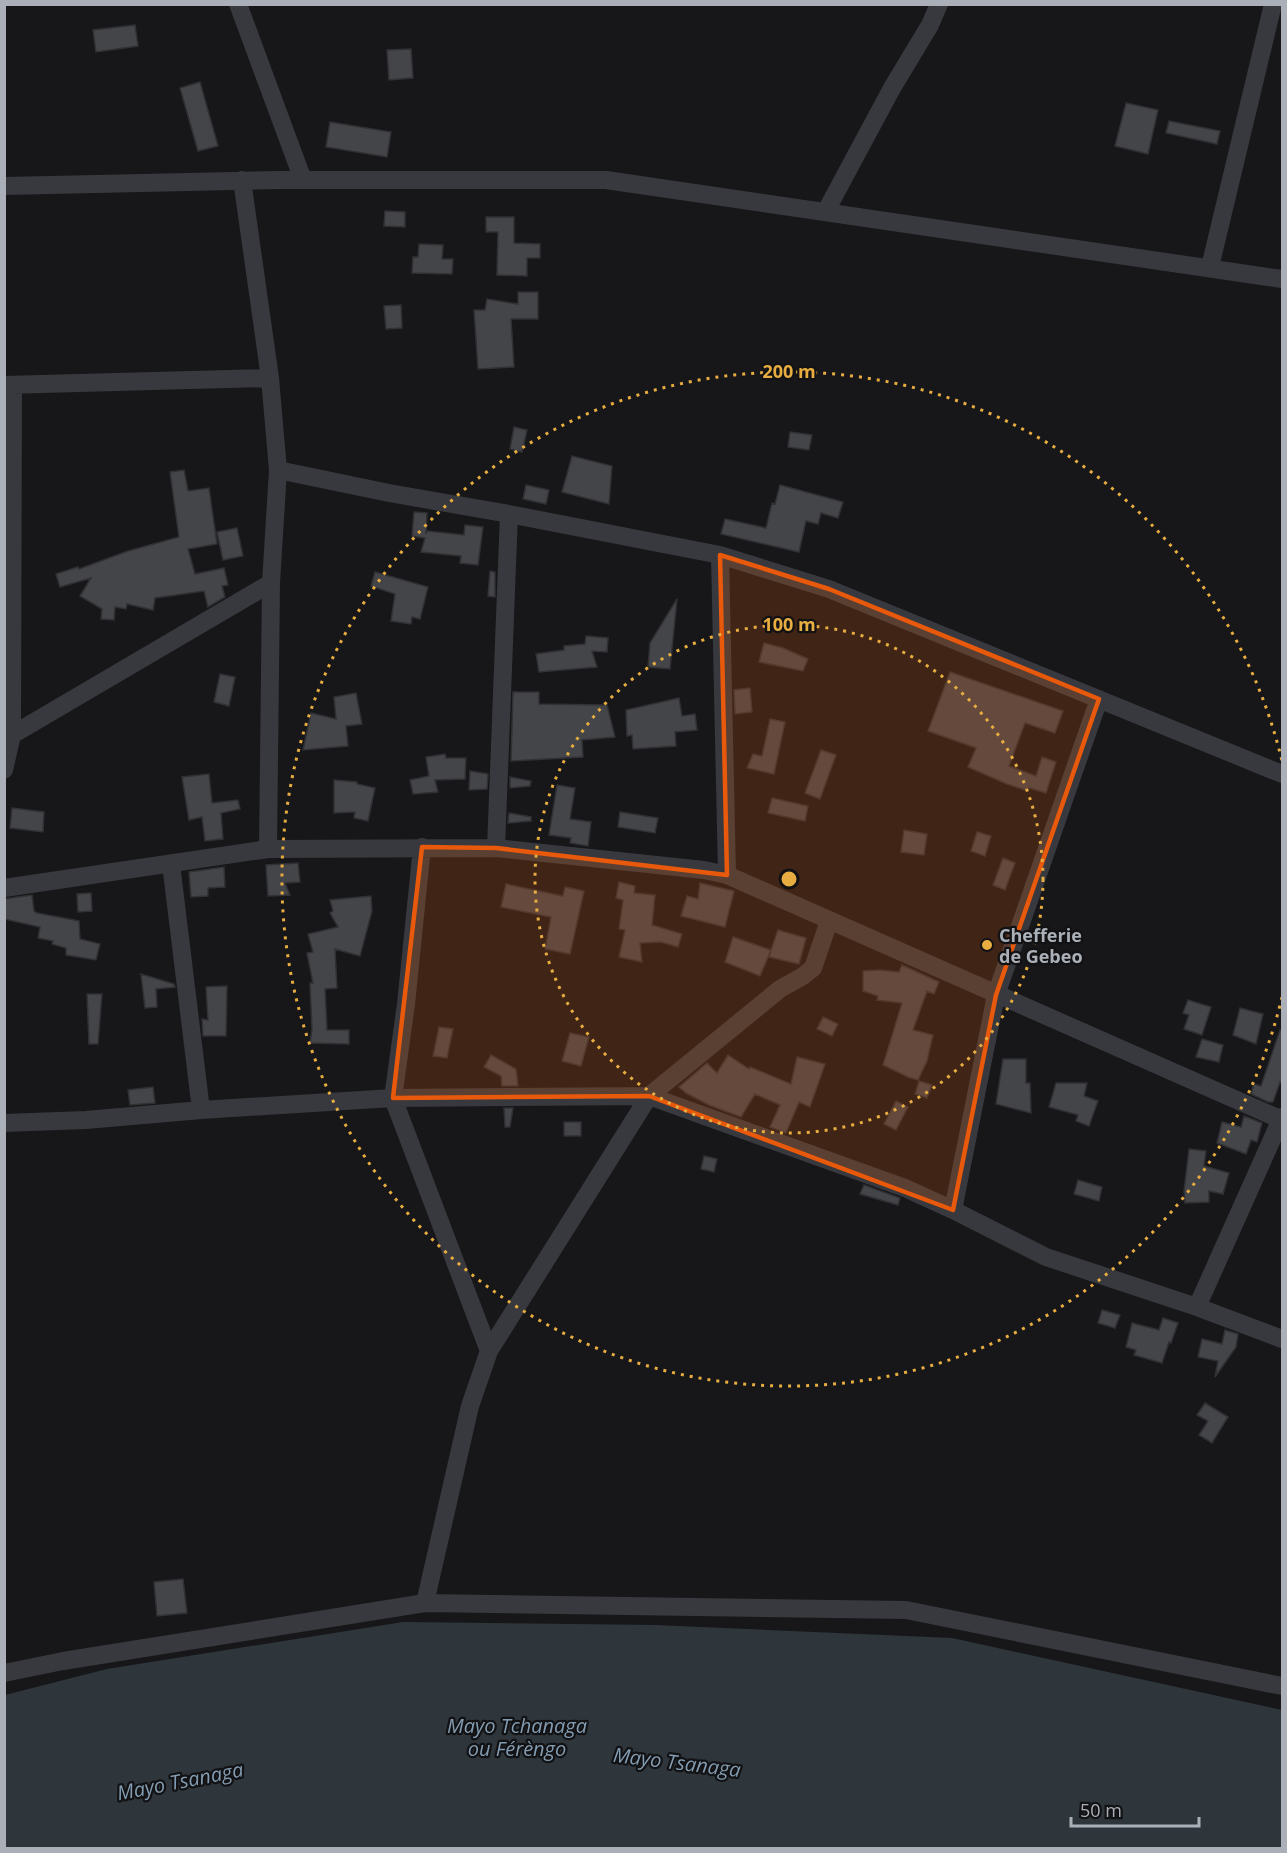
<svg xmlns="http://www.w3.org/2000/svg" width="1287" height="1853" font-family="'Open Sans',sans-serif">
  <rect width="100%" height="100%" fill="#171719"/>
  <path fill="#2e363c" d="M403 1622 656 1625 952 1638 1282 1710V1848H5V1695L107 1669Z"/>
  <path fill="#444549" stroke="#313135" stroke-width="1.5" d="M135 25 138 46 96 52 93 30Z
    M411 49 413 78 389 80 387 50Z
    M200 82 218 146 198 151 180 88Z
    M1126 103 1158 110 1148 154 1115 146Z
    M1169 121 1220 131 1217 144 1166 133Z
    M330 122 391 132 387 157 326 147Z
    M385 211 405 212V227L384 226Z
    M486 217H514V243L540 244V258H527V276L497 275 498 232H486Z
    M419 244 443 245 442 259H453L452 274 412 273 413 257H418Z
    M518 292H538V319H511L514 367 478 369 474 310H485L487 299 518 304Z
    M401 305 402 328 386 329 384 306Z
    M514 427 527 430 522 452 510 449Z
    M790 432 812 435 809 450 788 447Z
    M572 456 612 466 609 504 562 492Z
    M184 470 188 491 209 488 217 544 188 549 195 574 224 568 228 585 222 586 225 597 208 607 204 591 155 598 153 610 127 604 126 609 115 607 114 620 101 619 102 609 80 596 91 578 60 587 56 574 78 567 79 569 128 551 179 537 170 472Z
    M526 485 549 490 546 504 523 499Z
    M780 485 843 502 838 518 821 513 818 524 806 521 799 552 721 534 725 519 766 528 772 503 775 504Z
    M414 512 427 513 426 534 427 531 464 535 465 525 483 527 478 565 460 563 461 556 421 552 425 538 412 536Z
    M237 528 243 556 223 560 217 532Z
    M490 571 495 572V597L488 596Z
    M375 572 428 587 420 619 412 617 411 624 391 621 395 594 371 586Z
    M677 599 670 669 648 667 650 643Z
    M586 636 608 638 607 652 592 651 597 667 539 672 536 654 564 650V646L585 644Z
    M764 643 783 648 808 659 803 671 759 662Z
    M950 672 1063 711 1055 733 1025 723 1009 766 1036 776 1042 757 1056 762 1046 793 1029 788 1028 791 1007 784 968 767 976 748 928 731Z
    M220 674 235 677 229 706 214 702Z
    M750 688 752 712 735 714 734 690Z
    M513 692H539V704L607 705 615 737 582 740 583 757 511 761Z
    M356 693 362 724 346 726 348 746 303 750 311 713 336 719 334 697Z
    M679 698 682 716 695 714 697 730 675 732 676 746 633 749 632 735 627 736 626 710Z
    M770 719 785 722 774 774 747 768 753 754 762 756Z
    M821 750 836 755 820 799 805 793Z
    M445 754 446 758H466L465 779 435 780 438 792 413 794 410 780 429 776 426 757Z
    M470 771 488 774 487 789 469 790Z
    M209 774 212 803 238 800 240 809 221 813 223 839 205 841 202 817 189 820 182 777Z
    M510 777 531 781 530 786 510 788Z
    M334 780 357 782V784L375 788 368 821 354 818 355 812 334 813Z
    M557 785 575 788 570 819 591 822 588 846 570 843 571 838 549 835Z
    M772 798 808 806 805 821 768 813Z
    M12 808 44 812 43 832 10 828Z
    M620 812 658 818 655 833 618 827Z
    M509 813 531 817V821L508 823Z
    M904 830 927 834 924 855 901 852Z
    M977 832 991 836 985 856 971 851Z
    M1003 858 1015 863 1005 890 993 885Z
    M298 863 300 882 285 883 290 895 268 896 266 865Z
    M224 867 225 887 208 888V896L191 897 189 872Z
    M619 882 635 886 634 893 655 895 652 925 682 934 678 947 661 942 640 943 642 962 619 957 625 930 619 929 623 900 616 898Z
    M700 883 734 891 725 927 681 916 687 896 698 899Z
    M506 884 563 896 565 887 584 891 570 954 545 949 551 917 501 907Z
    M91 893 92 911 78 912 77 894Z
    M32 895 34 911 37 913 79 921 80 939 100 944 96 960 66 955V948L52 944 53 941 38 938 40 927 4 919V899Z
    M371 896 372 911 360 956 335 949 337 988 325 989 327 1030H349V1044L310 1043 312 1029 310 983H313L307 953 313 952 308 934 338 927 330 913 333 911 330 900Z
    M778 930 806 938 799 964 769 957 771 950 760 976 725 962 733 937 771 950Z
    M902 965 939 982 934 994 927 991 913 1030 933 1035 927 1061 918 1080 908 1077 883 1065 902 1003 877 1000 878 996 863 991V971L880 970 899 972Z
    M141 974 174 984 175 987 156 989 157 1007 145 1008Z
    M227 986 226 1036H203L202 1019 208 1020 206 987Z
    M87 994H102L98 1044H89Z
    M1188 1000 1211 1007 1202 1035 1184 1029 1189 1015 1183 1013Z
    M1240 1008 1263 1014 1256 1044 1233 1035Z
    M823 1017 838 1024 832 1036 817 1029Z
    M439 1027 453 1029 447 1058 433 1056Z
    M1280 1030 1282 1031V1083L1280 1082 1273 1102H1268L1251 1094 1254 1084 1261 1086Z
    M570 1033 589 1037 581 1066 562 1061Z
    M1202 1039 1223 1045 1219 1062 1196 1057Z
    M491 1055 516 1069 518 1086H502L501 1076 484 1067Z
    M728 1055 749 1069 750 1067 791 1084 797 1057 825 1064 810 1107 799 1102 786 1133 770 1127 780 1105 755 1094 741 1117 709 1105 686 1093 679 1087 707 1063 717 1073Z
    M1003 1059H1026V1083H1030L1031 1113 996 1104Z
    M919 1081 932 1085 927 1098 915 1094Z
    M1056 1083H1087L1084 1096 1098 1101 1089 1126 1076 1121 1078 1115 1049 1107Z
    M153 1087 155 1103 130 1105 128 1090Z
    M896 1101 908 1107 896 1130 884 1124Z
    M504 1108H513L510 1127H505Z
    M1244 1116 1262 1123 1257 1142 1251 1140 1246 1154 1217 1143 1222 1122 1241 1127Z
    M564 1122H581V1136H564Z
    M1189 1149 1206 1151 1204 1166 1229 1173 1223 1194 1209 1191V1202L1185 1203 1184 1191Z
    M704 1156 717 1159 714 1172 701 1169Z
    M1078 1180 1102 1187 1099 1201 1074 1194Z
    M864 1185 900 1198 898 1205 860 1194Z
    M1102 1310 1120 1315 1115 1328 1098 1323Z
    M1163 1318 1178 1323 1171 1343 1169 1342 1162 1363 1134 1355 1136 1350 1126 1347 1132 1323 1159 1330Z
    M1225 1330 1238 1334 1236 1347 1215 1377 1218 1361 1198 1357 1202 1339 1222 1344Z
    M1205 1403 1228 1417 1212 1443 1199 1435 1208 1421 1197 1415Z
    M183 1579 187 1613 157 1616 154 1582Z"/>
  <g fill="none" stroke-linecap="round" stroke-linejoin="round">
    <path stroke="#38393e" stroke-width="18" d="M238 4 303 180
      M242 180 270 378
      M4 186 280 180H606L1282 279
      M826 211 892 88 930 25 939 4
      M1210 267 1273 4
      M4 385 270 378 278 470 271 583 12 735
      M278 470 389 493 509 514 720 555 829 589 1282 774
      M720 555 727 875
      M4 770 12 735 13 385
      M422 847 406 1004 393 1098 649 1096 905 1188 953 1210 1046 1257 1197 1307 1282 1117
      M496 848 509 514
      M268 849 271 583
      M4 888 268 849 496 848 704 870 727 875 1282 1120
      M201 1110 393 1098 489 1351 470 1406 425 1603 906 1610 1282 1686
      M4 1123 86 1120 201 1110 171 864
      M953 1210 996 995 1099 699
      M1197 1307 1282 1339
      M489 1351 649 1096 780 989 803 976 813 968 829 921
      M4 1673 63 1661 425 1603"/>
  </g>
  <path fill="#e8590c" fill-opacity="0.2" stroke="#e8590c" stroke-width="4.5" stroke-linejoin="round" d="M720 555 829 589 1099 699 996 995 953 1210 649 1096 393 1098 422 847 496 848 727 875Z"/>
  <g fill="none" stroke="#e8ad40" stroke-width="3" stroke-dasharray="3 6">
    <circle cx="789" cy="879" r="254"/>
    <path d="M1282 997A507 507 0 1 1 1282 761"/>
  </g>
  <circle fill="#e8ad40" stroke="#121214" stroke-width="2" cx="987" cy="945" r="6"/>
  <g text-anchor="middle" dominant-baseline="central" stroke-width="4.5" stroke-linejoin="round" paint-order="stroke">
    <g font-size="18" font-weight="bold" fill="#aaafb8" stroke="#121214" text-anchor="start">
      <text x="999" y="935">Chefferie<tspan x="999" dy="21">de Gebeo</tspan></text>
    </g>
    <g font-size="20" font-style="italic" fill="#839cb1" stroke="#121214">
      <text x="517" y="1725">Mayo Tchanaga<tspan x="517" dy="23">ou Férèngo</tspan></text>
      <text transform="translate(677 1762) rotate(7)">Mayo Tsanaga</text>
      <text transform="translate(180 1781) rotate(-11)">Mayo Tsanaga</text>
    </g>
  </g>
  <circle cx="789" cy="879" r="9" fill="#e8ad40" stroke="#121214" stroke-width="3"/>
  <g font-size="18" text-anchor="middle" font-weight="bold" fill="#e8ad40" stroke="#121214" stroke-width="4.5" stroke-linejoin="round" paint-order="stroke">
    <text x="789" y="378">200 m</text>
    <text x="789" y="631">100 m</text>
  </g>
  <rect width="1287" height="1853" fill="none" stroke="#aaafb8" stroke-width="12"/>
  <path d="M1071 1817v9h128v-9" fill="none" stroke="#aaafb8" stroke-width="3"/>
  <text x="1080" y="1817" font-size="18" fill="#aaafb8" stroke="#121214" stroke-width="4.5" paint-order="stroke">50 m</text>
</svg>
